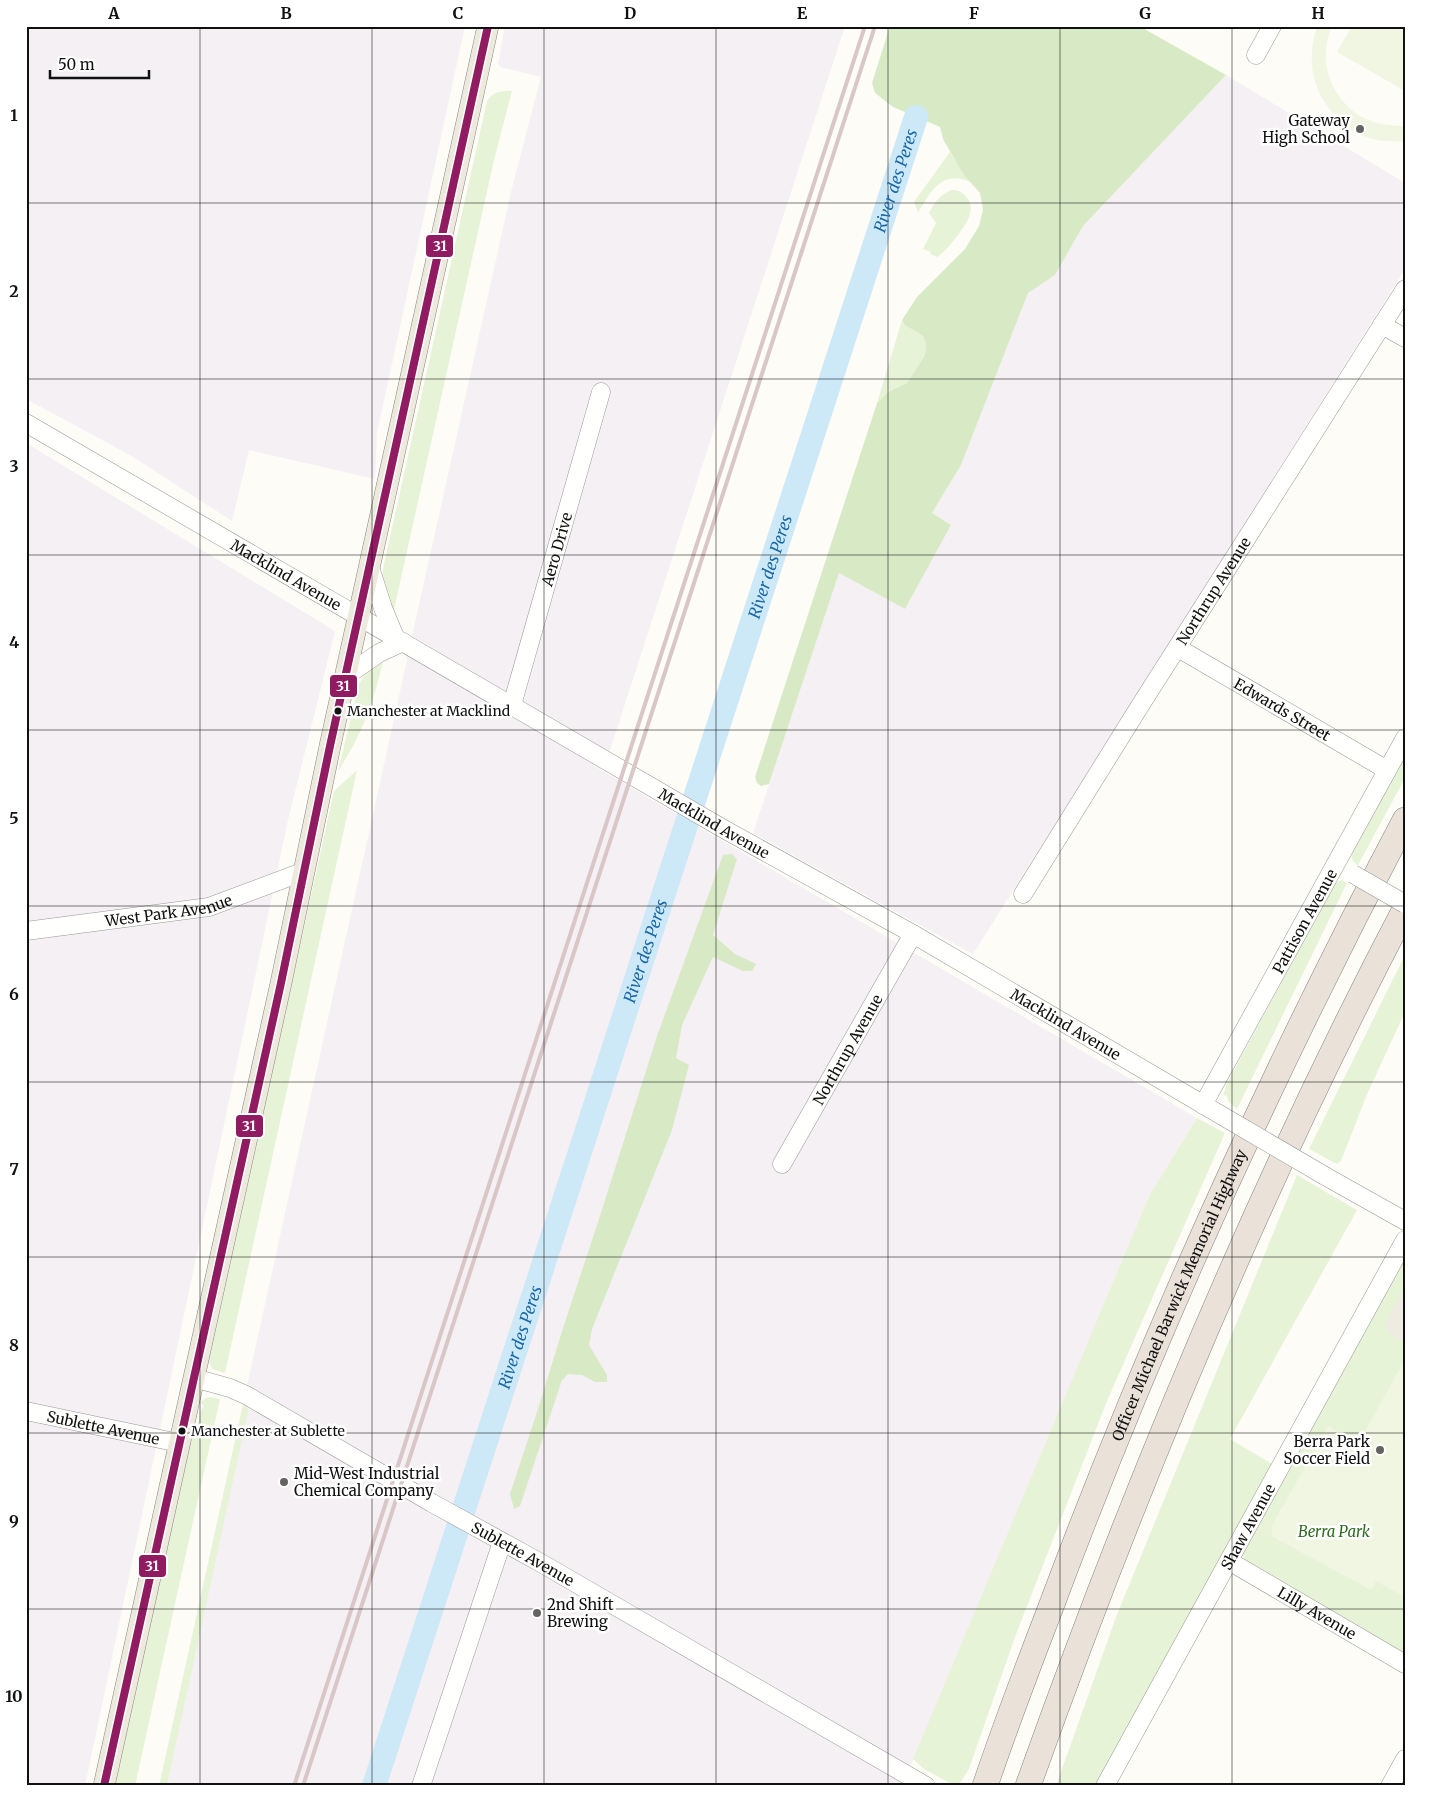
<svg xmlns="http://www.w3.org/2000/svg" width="1431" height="1812" font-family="Merriweather,serif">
  <rect width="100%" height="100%" fill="#fdfcf7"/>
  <path fill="#f5f0f3" d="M26 26H465L377 433 375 479 249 450 232 521 130 455 26 399Z
    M505 26H845L609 753 412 636 512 188 541 77 501 67 498 64Z
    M1226 75 1405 183V269L973 954 753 833 839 573 905 609 951 525 932 513 961 465 1028 293 1055 275 1083 226Z
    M26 443 335 631 288 820 85 1786H26Z
    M403 642 544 732 601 770 1197 1118 1149 1196 902 1786H167L248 1407 243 1404 407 660Z"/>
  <path fill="#e7f3d7" d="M512 91 494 160 393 614 382 577 384 564 487 101C493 91 501 91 512 91Z
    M950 152 963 174 970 182C942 169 930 192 918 213L914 202Z
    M952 190C959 190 963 192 968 199 977 213 962 229 954 240 949 246 944 253 937 257L930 254 931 252 923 249 936 223 929 213C935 202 940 194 952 190Z
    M902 320 905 325 923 336 926 344 925 355 907 383 888 392 877 403Z
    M384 657C374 701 363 733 338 771L359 684 365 674Z
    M1405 756V778L1358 865C1352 861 1350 858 1353 852Z
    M357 770 225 1373 212 1369 209 1362 210 1357 334 791Z
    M1341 880 1347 883 1237 1109 1229 1102 1226 1095 1223 1096 1227 1083 1335 884Z
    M1405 955V1012L1368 1092 1341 1161 1337 1164 1309 1149Z
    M1197 1118 1225 1133 1107 1401 1015 1637 969 1769 958 1786H955L924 1769 913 1759 1149 1196Z
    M1297 1175 1357 1210 1230 1439 1272 1464 1095 1786H1056L1116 1617Z
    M1405 1257V1654L1246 1561 1242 1555Z
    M211 1397 220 1399 135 1786H115L192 1433 197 1434 198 1431H196L201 1410 204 1406 200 1402 206 1398Z
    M243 1404 249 1407 167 1786H159Z"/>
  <path fill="#d8eac5" d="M890 26H1139L1226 75 1083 226 1055 275 1028 293 961 465 932 513 951 525 905 609 839 573 769 784 761 786 757 783 755 777 877 403 888 392 907 383 925 355 926 344 923 336 905 325 902 320 917 297 965 249 979 226 983 210 980 193 963 174 943 139 940 127 893 107 875 93 872 83Z
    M732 854 737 859 713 935 735 954 756 964 752 971H743L713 957 682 1025 676 1058 689 1065 672 1130 592 1329 589 1345 607 1375V1382H595L582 1375 568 1374 562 1380 520 1506 514 1509 510 1494 537 1412 564 1325 599 1219 657 1036 723 855Z"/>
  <path fill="#f0f6e1" d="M1317 26H1332C1316 61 1332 103 1366 119 1379 125 1392 126 1405 126V141C1391 142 1376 141 1363 136 1336 125 1313 93 1312 64 1311 51 1313 39 1317 26Z
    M1352 26H1405V91L1337 52Z
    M1405 1359V1597L1376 1581 1371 1590 1273 1537 1271 1527 1328 1426 1358 1444Z"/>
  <path fill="#edebe2" d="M1405 1288V1343L1387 1332 1389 1327 1384 1325Z"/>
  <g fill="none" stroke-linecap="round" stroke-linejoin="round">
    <path stroke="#cde8f7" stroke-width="24" id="s1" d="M374 1786 916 117"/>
    <defs>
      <g id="minor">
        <path d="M1256 55 1272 26"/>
        <path d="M1382 325 1405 338"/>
        <path id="s2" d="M26 423 722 828 913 934 1231 1121"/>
        <path d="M370 567 383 608 395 637"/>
        <path id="s3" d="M1178 648 1387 770"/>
        <path d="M346 676 379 653 403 642"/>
        <path id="s4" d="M512 705 601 392"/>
        <path id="s5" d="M1023 894 1138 709 1405 289"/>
        <path id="s6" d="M26 931 209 907 305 871"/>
        <path id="s7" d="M1203 1105 1405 738"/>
        <path id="s8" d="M782 1164 913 934"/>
        <path d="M1325 1176 1405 1221"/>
        <path id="s9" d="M194 1378 230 1388 246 1395 432 1503 541 1563 926 1786"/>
        <path id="s10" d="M26 1411 179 1443"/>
        <path id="s11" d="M1229 1561 1405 1664"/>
        <path d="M421 1786 502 1542"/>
        <path id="s12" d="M1105 1786 1405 1240"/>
        <path d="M1390 1786 1405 1759"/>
      </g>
      <path id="major" d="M104 1786 281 983 330 746 488 26"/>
      <g id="highway">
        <path id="s13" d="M985 1786C1005 1727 1027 1669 1049 1612 1150 1341 1270 1076 1405 820"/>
        <path d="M1028 1786C1135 1486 1257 1191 1405 909"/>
      </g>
    </defs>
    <use href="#minor" stroke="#979795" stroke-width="19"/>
    <use href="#major" stroke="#858482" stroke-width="22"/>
    <use href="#highway" stroke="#858482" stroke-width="26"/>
    <use href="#minor" stroke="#fffffe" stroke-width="18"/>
    <use href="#major" stroke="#ede9dc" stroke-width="21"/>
    <use href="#highway" stroke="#eae1d8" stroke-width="25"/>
    <path stroke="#d9c6c7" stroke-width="4" d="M294 1786 865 26
      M303 1786 875 26"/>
    <defs>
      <path id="minor-bridge" d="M1353 874 1405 904
        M1231 1121 1325 1176"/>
    </defs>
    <use href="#minor-bridge" stroke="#979795" stroke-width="19" stroke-linecap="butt"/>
    <use href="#minor-bridge" stroke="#fffffe" stroke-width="18"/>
    <defs>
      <path id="bus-1" d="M104 1786 281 983 330 746 488 26"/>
    </defs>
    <use href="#bus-1" stroke="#fff" stroke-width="11"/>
    <use href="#bus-1" stroke="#901b61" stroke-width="8"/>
  </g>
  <path fill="none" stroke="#111" stroke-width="1" stroke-opacity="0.55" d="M200 26V1786M372 26V1786M544 26V1786M716 26V1786M888 26V1786M1060 26V1786M1232 26V1786M26 203H1405M26 379H1405M26 555H1405M26 730H1405M26 906H1405M26 1082H1405M26 1257H1405M26 1433H1405M26 1609H1405"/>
  <g fill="#646362" stroke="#fff" stroke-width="2">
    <circle cx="1360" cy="129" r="5"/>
    <circle cx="1380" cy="1450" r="5"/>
    <circle cx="284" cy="1482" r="5"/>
    <circle cx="537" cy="1613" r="5"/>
  </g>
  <g fill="#111" stroke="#fff" stroke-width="2">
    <circle cx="338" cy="711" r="4.5"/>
    <circle cx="182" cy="1431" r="4.5"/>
  </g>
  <g text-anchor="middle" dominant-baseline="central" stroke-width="5" stroke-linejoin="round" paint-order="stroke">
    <g font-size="14" fill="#111" stroke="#fff" text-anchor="start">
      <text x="347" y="711">Manchester at Macklind</text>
      <text x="191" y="1431">Manchester at Sublette</text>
    </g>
    <g font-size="15" fill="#111" stroke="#fff" text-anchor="end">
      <text x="1350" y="120">Gateway<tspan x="1350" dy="17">High School</tspan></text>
      <text x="1370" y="1441">Berra Park<tspan x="1370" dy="17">Soccer Field</tspan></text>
      <text x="294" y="1473" text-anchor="start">Mid-West Industrial<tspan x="294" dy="17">Chemical Company</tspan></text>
      <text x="547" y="1604" text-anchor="start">2nd Shift<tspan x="547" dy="17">Brewing</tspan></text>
    </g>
    <g font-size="15" fill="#111" stroke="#fff">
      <text stroke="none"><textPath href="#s4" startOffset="162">Aero Drive</textPath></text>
      <text stroke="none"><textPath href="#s2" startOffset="301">Macklind Avenue</textPath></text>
      <text stroke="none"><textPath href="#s5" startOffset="358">Northrup Avenue</textPath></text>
      <text stroke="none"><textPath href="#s3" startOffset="121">Edwards Street</textPath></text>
      <text stroke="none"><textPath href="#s2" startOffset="796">Macklind Avenue</textPath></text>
      <text stroke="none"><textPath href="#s6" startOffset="144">West Park Avenue</textPath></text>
      <text stroke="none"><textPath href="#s7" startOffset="210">Pattison Avenue</textPath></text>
      <text stroke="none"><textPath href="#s2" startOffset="1201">Macklind Avenue</textPath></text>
      <text stroke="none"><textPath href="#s8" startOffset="132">Northrup Avenue</textPath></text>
      <text stroke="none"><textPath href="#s13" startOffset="528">Officer Michael Barwick Memorial Highway</textPath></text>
      <text stroke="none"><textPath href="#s10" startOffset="79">Sublette Avenue</textPath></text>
      <text stroke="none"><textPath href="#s12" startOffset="296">Shaw Avenue</textPath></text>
      <text stroke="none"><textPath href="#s9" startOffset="374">Sublette Avenue</textPath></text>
      <text stroke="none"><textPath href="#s11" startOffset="102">Lilly Avenue</textPath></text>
    </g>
    <g font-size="15" font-style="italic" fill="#2f6b1f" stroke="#fff">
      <text x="1334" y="1531">Berra Park</text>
    </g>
    <g font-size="16" font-style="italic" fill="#1768a6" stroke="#fff">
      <text stroke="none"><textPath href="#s1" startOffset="1688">River des Peres</textPath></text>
      <text stroke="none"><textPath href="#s1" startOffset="1282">River des Peres</textPath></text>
      <text stroke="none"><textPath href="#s1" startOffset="878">River des Peres</textPath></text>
      <text stroke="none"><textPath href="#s1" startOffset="472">River des Peres</textPath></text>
    </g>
  </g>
  <g stroke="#fff" stroke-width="2">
    <rect x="425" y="234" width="29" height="24" rx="5" fill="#901b61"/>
    <rect x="329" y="674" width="29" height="24" rx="5" fill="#901b61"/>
    <rect x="235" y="1114" width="29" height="24" rx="5" fill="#901b61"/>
    <rect x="138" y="1554" width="29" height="24" rx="5" fill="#901b61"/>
  </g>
  <g font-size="14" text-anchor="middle" font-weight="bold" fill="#fff">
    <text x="440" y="251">31</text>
    <text x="343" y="691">31</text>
    <text x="249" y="1131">31</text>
    <text x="152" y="1571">31</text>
  </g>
  <rect width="1431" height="1812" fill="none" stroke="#ffffff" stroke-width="55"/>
  <path d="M50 70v8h99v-8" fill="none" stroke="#111111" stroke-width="2.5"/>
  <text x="58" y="70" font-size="15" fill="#111111" stroke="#ffffff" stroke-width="4" paint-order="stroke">50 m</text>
  <rect x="28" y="28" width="1376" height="1756" fill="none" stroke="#111" stroke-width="2"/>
  <g font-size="16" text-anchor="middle" font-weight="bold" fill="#111">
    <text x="114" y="19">A</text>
    <text x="286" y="19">B</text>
    <text x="458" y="19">C</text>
    <text x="630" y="19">D</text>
    <text x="802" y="19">E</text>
    <text x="974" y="19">F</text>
    <text x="1145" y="19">G</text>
    <text x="1318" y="19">H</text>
    <text x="14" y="121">1</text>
    <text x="14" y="297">2</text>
    <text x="14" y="472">3</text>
    <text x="14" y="648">4</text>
    <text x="14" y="824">5</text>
    <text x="14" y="1000">6</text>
    <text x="14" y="1175">7</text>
    <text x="14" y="1351">8</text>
    <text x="14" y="1527">9</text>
    <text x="14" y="1702">10</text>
  </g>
</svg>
